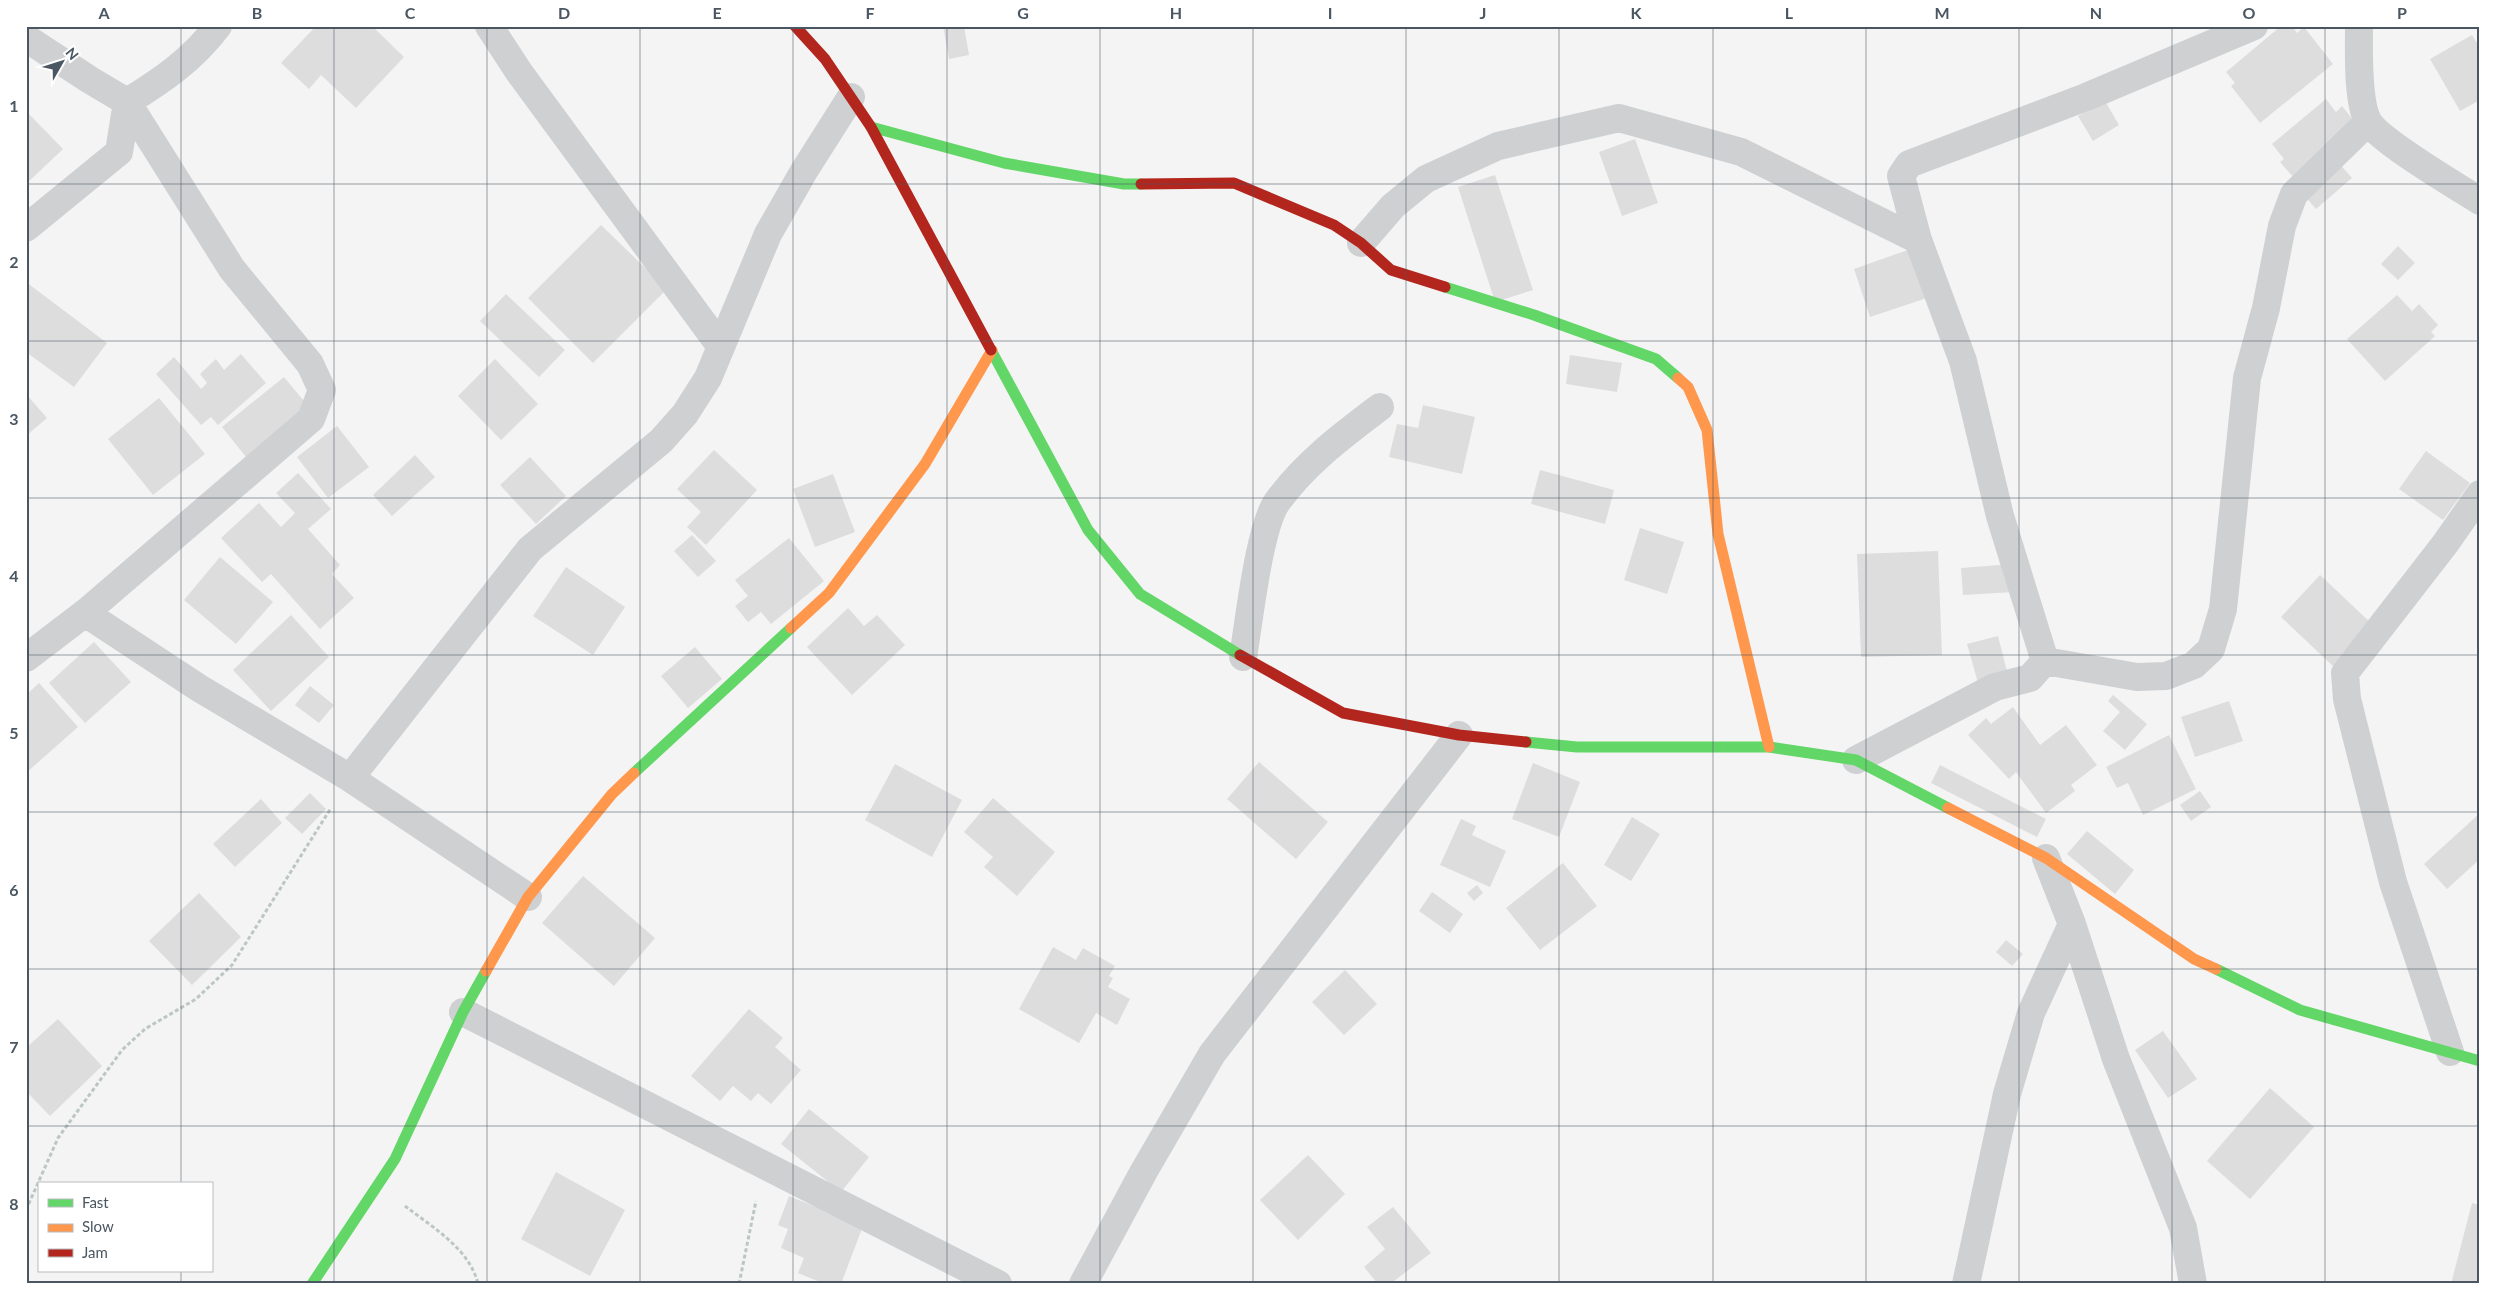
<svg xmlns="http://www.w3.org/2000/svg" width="2506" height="1310" font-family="Lato,sans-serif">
  <rect width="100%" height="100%" fill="#f4f4f4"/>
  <path fill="#ddddde" d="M316 26H372L404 57 356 108 321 75 309 89 281 63Z
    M943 26H964L969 55 949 59Z
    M2281 26H2292L2297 33 2304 27 2333 64 2260 123 2231 86 2235 83 2226 72Z
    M2472 35 2480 48V100L2460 111 2430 59Z
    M2326 99 2336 112 2342 106 2358 126 2294 178 2280 162 2284 159 2272 144Z
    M2105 101 2119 125 2093 141 2078 116Z
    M26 111 63 149 26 184Z
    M1635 139 1658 203 1622 216 1599 152Z
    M2338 162 2352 178 2316 209 2302 193Z
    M1495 175 1533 290 1495 302 1458 187Z
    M601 225 667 289 593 363 528 298Z
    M2398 246 2415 263 2398 280 2381 264Z
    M1916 247 1933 296 1870 317 1854 269Z
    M26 282 107 343 74 387 26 352Z
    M506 294 565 350 539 377 480 321Z
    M2397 295 2412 311 2419 304 2438 325 2431 332 2435 336 2385 381 2347 339Z
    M241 354 266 383 218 425 211 417 201 425 156 374 174 357 201 389 207 383 200 374 216 359 224 370Z
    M1570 355 1622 363 1617 392 1566 384Z
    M495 359 538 404 501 440 458 396Z
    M284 377 313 412 250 462 222 427Z
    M26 394 47 418 26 436Z
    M159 398 205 454 153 495 108 439Z
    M1423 405 1475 417 1462 474 1389 457 1397 424 1418 428Z
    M337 426 369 467 328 498 297 457Z
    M714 450 757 490 706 545 687 527 701 512 677 489Z
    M2426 451 2470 483 2443 520 2399 489Z
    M415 455 435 477 392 516 373 495Z
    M530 457 566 496 536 524 500 485Z
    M1540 470 1614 490 1605 524 1531 504Z
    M298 473 331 509 308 529 340 565 332 574 354 598 320 629 271 574 262 582 221 538 259 503 281 527 295 513 276 493Z
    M833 474 855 532 815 547 793 489Z
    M1640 528 1684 542 1667 594 1624 580Z
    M692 535 716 561 698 577 674 551Z
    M789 538 824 581 771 624 761 612 748 622 735 606 748 596 735 580Z
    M1938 551 1942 655 1861 657 1857 554Z
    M220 557 273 602 236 644 184 600Z
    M2012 564 2014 592 1963 595 1961 568Z
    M566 567 625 607 593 655 533 616Z
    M2320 575 2373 625 2334 667 2281 617Z
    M848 608 864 626 877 615 905 645 852 695 807 647Z
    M291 615 329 657 271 711 233 670Z
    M1998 636 2008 675 1978 683 1967 644Z
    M94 642 131 682 85 723 49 683Z
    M695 647 722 679 688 708 661 676Z
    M39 683 78 727 26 773V695Z
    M310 686 334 705 319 723 295 705Z
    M2113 695 2147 724 2125 750 2103 731 2120 712 2108 701Z
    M2229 701 2243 741 2195 757 2181 717Z
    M2013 707 2040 745 2066 725 2097 765 2071 785 2075 791 2046 813 2016 772 2009 779 1968 735 1986 718 1991 724Z
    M2169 735 2196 789 2143 815 2128 783 2117 788 2106 767Z
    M1259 762 1328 822 1296 859 1227 799Z
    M1533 763 1580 782 1559 837 1512 819Z
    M895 764 962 800 932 857 865 820Z
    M1940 765 2046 819 2037 837 1931 783Z
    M2200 791 2211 807 2191 821 2180 805Z
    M310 793 326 809 302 834 285 818Z
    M993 798 1055 852 1017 896 984 867 993 857 964 832Z
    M261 799 282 823 235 867 213 844Z
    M2480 813V859L2447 889 2424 864Z
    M1632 817 1660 834 1631 881 1604 865Z
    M1461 819 1476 826 1472 835 1506 851 1490 887 1440 865Z
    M2087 831 2134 870 2115 894 2067 854Z
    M1563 863 1597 906 1540 950 1506 908Z
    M583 876 655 938 614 986 542 923Z
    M1477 885 1483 893 1474 901 1467 893Z
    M1432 892 1463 914 1450 933 1419 911Z
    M199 893 241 937 192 985 149 941Z
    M2006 940 2023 954 2012 966 1996 952Z
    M1053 947 1076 960 1083 948 1115 966 1109 976 1113 978 1108 987 1130 999 1117 1025 1096 1013 1079 1043 1019 1009Z
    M1345 970 1377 1004 1344 1035 1312 1002Z
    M749 1009 783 1038 775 1047 801 1070 771 1104 758 1093 751 1101 733 1086 720 1101 691 1076Z
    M58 1019 102 1066 50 1116 26 1091V1048Z
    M2163 1031 2197 1079 2168 1098 2135 1050Z
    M2270 1088 2314 1127 2250 1199 2207 1161Z
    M809 1109 869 1157 841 1192 781 1144Z
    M1308 1155 1345 1194 1298 1240 1260 1200Z
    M556 1172 625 1210 590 1276 521 1239Z
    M789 1196 863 1226 841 1284H825L798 1273 804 1258 781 1248 788 1229 778 1225Z
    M2472 1203 2480 1205V1284H2451Z
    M1393 1207 1431 1253 1390 1284H1378L1364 1267 1385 1249 1367 1227Z"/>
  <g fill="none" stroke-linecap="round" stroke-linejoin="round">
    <path stroke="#bcc7c4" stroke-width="3" stroke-dasharray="4 2.5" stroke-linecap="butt" d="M405 1206C432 1227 470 1249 478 1284
      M26 1210 58 1138 122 1050 145 1029 196 999 232 965 331 808
      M739 1284 756 1201"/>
    <path stroke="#ced0d2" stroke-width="28" d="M489 26 519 72 721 347
      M2359 26C2359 49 2357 101 2368 121 2378 140 2458 187 2480 201
      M26 38 90 80 127 102 232 269 310 364 322 390 311 419 85 613 26 658
      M26 228 119 152 127 102C163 80 193 59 218 26
      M1361 243 1393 206 1426 179 1498 146 1619 118 1741 152 1918 240
      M85 613 199 688 350 778 528 897
      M1243 657C1249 622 1259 528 1277 502 1305 463 1343 435 1380 407
      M2045 661 2000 516 1963 361 1918 240 1901 176 1909 164 2086 97 2254 26
      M1856 760 1995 687 2030 678 2045 661 2137 677 2166 676 2194 665 2211 649 2223 609 2247 378 2266 308 2282 226 2294 194 2368 122
      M350 778 530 549 661 441 685 414 708 378 768 234 804 171 851 97
      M2046 858 2072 924 2116 1059 2183 1228 2193 1284
      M463 1012 998 1284
      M2450 1052 2393 882 2347 699 2345 673 2445 544 2480 494
      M1083 1284 1144 1171 1212 1054 1459 735
      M1966 1284 2007 1094 2031 1013 2072 924"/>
    <path stroke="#63d668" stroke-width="11" d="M871 127 1004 163 1124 184H1141
      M1445 287 1534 315 1656 359 1678 378
      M991 350 1088 530 1140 594 1240 655
      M1526 742 1577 747H1769L1856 760 1948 808
      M634 773 791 628
      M2216 969 2300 1010 2480 1061
      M312 1284 395 1159 463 1012 486 971"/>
    <path stroke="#ff974d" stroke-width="11" d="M1678 378 1688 387 1707 430 1718 534 1769 747
      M791 628 829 593 925 464 992 350
      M1948 808 2046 858 2194 959 2216 969
      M486 971 528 897 612 794 634 773"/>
    <path stroke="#b3261e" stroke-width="11" d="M795 26 825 59 871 127 991 350
      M1141 184 1234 183 1334 225 1361 243 1391 270 1445 287
      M1240 655 1343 713 1459 735 1526 742"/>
  </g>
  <path fill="none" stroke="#4a5661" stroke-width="1" stroke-opacity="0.55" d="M181 26V1184M334 26V1284M487 26V1284M640 26V1284M793 26V1284M947 26V1284M1100 26V1284M1253 26V1284M1406 26V1284M1559 26V1284M1713 26V1284M1866 26V1284M2019 26V1284M2172 26V1284M2325 26V1284M26 184H2480M26 341H2480M26 498H2480M26 655H2480M26 812H2480M26 969H2480M26 1126H2480M181 1271V1284"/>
  <rect width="2506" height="1310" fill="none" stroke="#ffffff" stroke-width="55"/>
  <rect x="38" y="1182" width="175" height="90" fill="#ffffff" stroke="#b7bbc0"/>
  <rect x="48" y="1199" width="25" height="8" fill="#63d668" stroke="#b7bbc0"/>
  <text x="82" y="1208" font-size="15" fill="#4a5661">Fast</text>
  <rect x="48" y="1224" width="25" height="8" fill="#ff974d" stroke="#b7bbc0"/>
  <text x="82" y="1232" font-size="15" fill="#4a5661">Slow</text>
  <rect x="48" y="1249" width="25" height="8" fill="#b3261e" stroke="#b7bbc0"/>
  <text x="82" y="1258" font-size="15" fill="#4a5661">Jam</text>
  <g transform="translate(62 62) rotate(51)" stroke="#ffffff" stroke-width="4" paint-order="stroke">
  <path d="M0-4L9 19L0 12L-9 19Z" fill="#4a5661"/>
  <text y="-8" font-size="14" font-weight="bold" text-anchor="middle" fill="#4a5661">N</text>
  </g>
  <rect x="28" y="28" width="2450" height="1254" fill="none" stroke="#4a5661" stroke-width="2"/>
  <g font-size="16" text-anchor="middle" font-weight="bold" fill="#4a5661">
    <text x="104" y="19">A</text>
    <text x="257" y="19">B</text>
    <text x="410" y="19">C</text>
    <text x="564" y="19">D</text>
    <text x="717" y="19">E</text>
    <text x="870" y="19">F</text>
    <text x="1023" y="19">G</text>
    <text x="1176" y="19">H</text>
    <text x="1330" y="19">I</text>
    <text x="1483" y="19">J</text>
    <text x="1636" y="19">K</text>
    <text x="1789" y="19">L</text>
    <text x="1942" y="19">M</text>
    <text x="2096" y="19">N</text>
    <text x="2249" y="19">O</text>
    <text x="2402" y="19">P</text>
    <text x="14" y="112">1</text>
    <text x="14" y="268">2</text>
    <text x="14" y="425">3</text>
    <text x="14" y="582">4</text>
    <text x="14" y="739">5</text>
    <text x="14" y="896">6</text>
    <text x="14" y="1053">7</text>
    <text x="14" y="1210">8</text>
  </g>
</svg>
